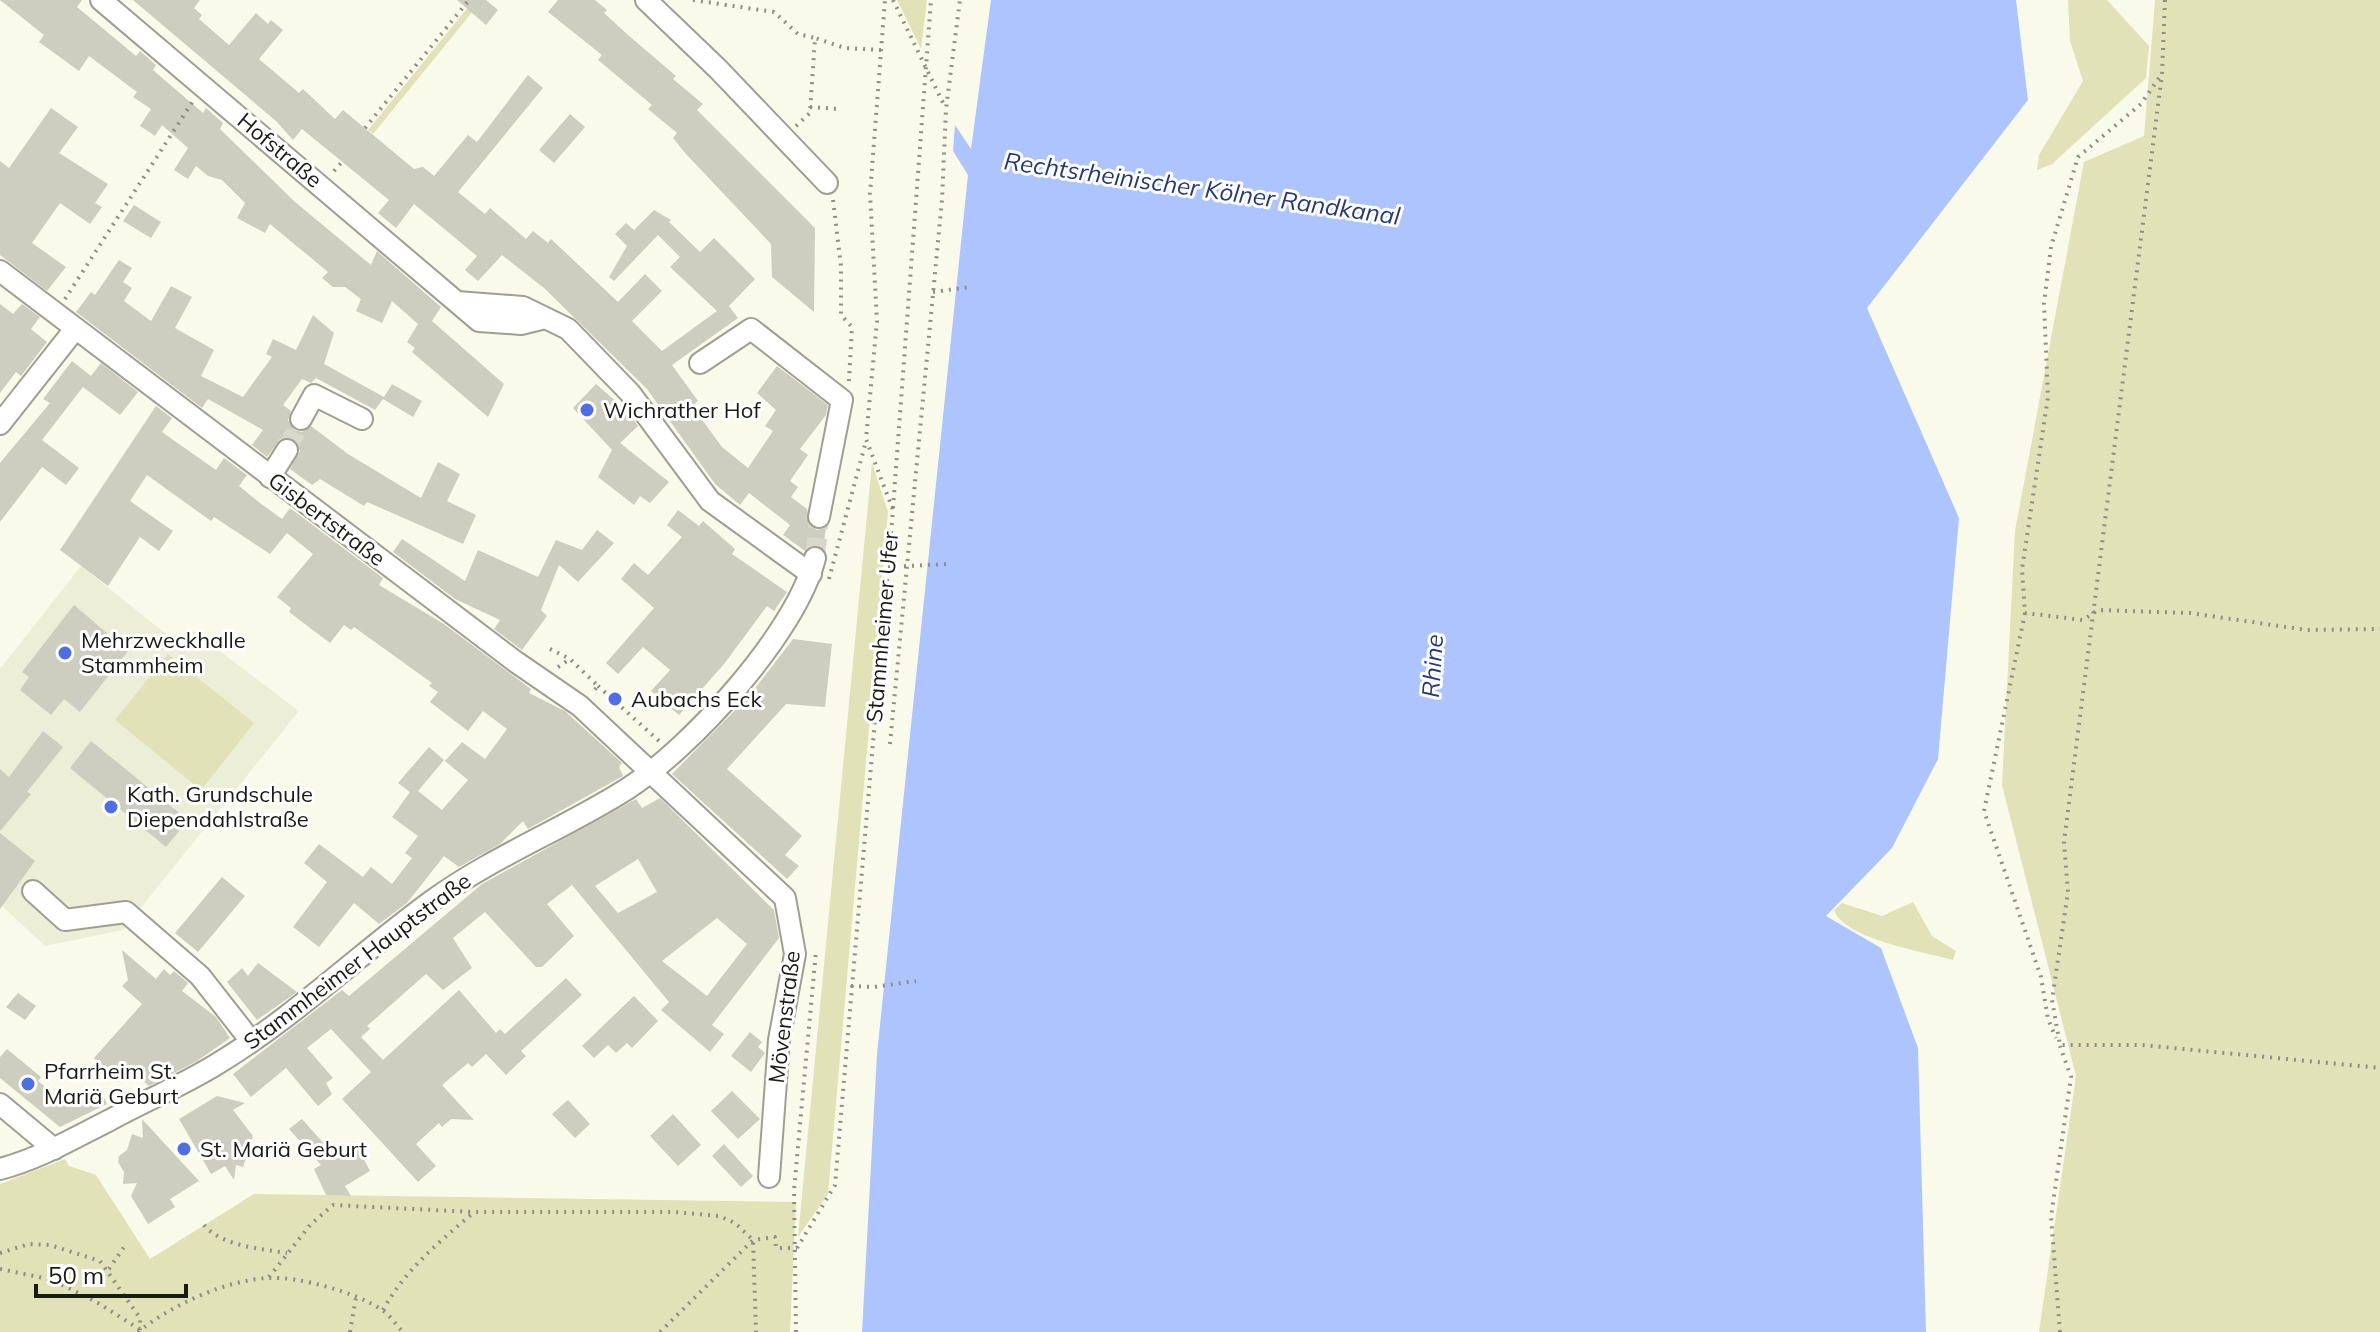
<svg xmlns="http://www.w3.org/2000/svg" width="2380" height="1332" viewBox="0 0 2380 1332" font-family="Mulish,sans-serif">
  <rect width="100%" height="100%" fill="#f9faea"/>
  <path fill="#edeed7" d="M81,566l99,79 13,-14 106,80 -176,219 -78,16 -45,-42v-235z"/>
  <g fill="#e1e2b8">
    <path d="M474,0h8l-109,134 -5,-4z"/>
    <path d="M897,0h30l-6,49z"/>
    <path d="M2068,0h39l42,46 -3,32 -94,86 -15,6 2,-15 44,-74 -13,-40z"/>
    <path d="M2155,0h225v1332h-341l37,-256 -74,-291 13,-254 69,-369 60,-26z"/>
    <path d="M872,463l16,49 -60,682 -30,43z"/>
    <path d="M168,654l86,69 -53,67 -86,-70z"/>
    <path d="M1913,902l19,34 24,15 -3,9c-28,-8 -109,-21 -119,-50l8,-7 40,13z"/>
    <path d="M65,1159l4,7 27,9 54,84 104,-65 542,8 -6,130h-790v-148z"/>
  </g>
  <path fill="#aec4ff" d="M991,0h1025l12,100 -161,208 92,210 -21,241 -46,89 -66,68 55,32 37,100 8,284h-1064l15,-278 91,-879 -15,-24 2,-26 16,24z"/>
  <g fill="#cdcebf" fill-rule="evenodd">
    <path d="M0,0h82l-5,7 59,49 4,-5 16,14 -3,5 50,43 3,-5 17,15 -3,6 75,73 76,63 6,-14 9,8 55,48 -9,14 72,63 -16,33 -76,-65 3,-4 -8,-6 11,-18 -26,-23 -10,22 -26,-12 5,-12 -16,-12h-12l-11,-9 6,-6 -58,-48 -5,9 -28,-15 8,-15 -23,-23 -14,-4 -12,-10 -8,13 -14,-9 14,-22 -26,-23 -7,11 -15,-10 11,-17 -18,-12 4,-5 -48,-36 -10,15 -40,-29 5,-7z"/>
    <path d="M133,0h67l-6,8 8,7 -3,4 30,26 27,-32 12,11 3,-4 12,10 -24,29 40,34 4,-4 32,30 8,-9 71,59 9,-2 11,9 34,-41 9,7 51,-67 15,13 -85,104 27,22 5,-6 36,31 7,-8 15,12 3,-4 67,63 27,-28 17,17 -30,30 30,30 55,-40 -47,-44 10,-10 -22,-22 -44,46 -5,-4 18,-31 -12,-12 11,-11 8,7 20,-20 17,10 -2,2 31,30 14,-14 41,41 -26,27 9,12 -66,47 26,36 -6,5 30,41 26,21 25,-37 -8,-5 11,-16 -19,-17 20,-27 51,39 -2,10 -26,34 8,6 -18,26 8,6 -7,10 16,12 3,17 7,4 9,-2 -3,20 -9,-3 -9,6 -22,-16 7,-10 -41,-32 -9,12 -25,-21 -68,-95 -103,-101 -42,-33 -24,26 -13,-11 12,-14 -63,-52 -18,24 -18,-15 11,-13 -87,-71 -9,11 -17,-19z"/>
    <path d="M457,0h29l12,10 -12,15z"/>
    <path d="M558,0h37l12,10 -3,3 24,22 48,41 -3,3 30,25 -6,6 118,118 -1,84 -42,-35 -1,-33 -85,-90 -13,-16 4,-5 -29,-24 4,-4 -54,-45 4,-5 -54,-43z"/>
    <path d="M51,108l27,19 -19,26 49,31 -13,19 7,4 -12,17 -30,-21 -28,40 34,24 -19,24 -47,-36v-94l9,7z"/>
    <path d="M570,114l15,13 -31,36 -15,-13z"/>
    <path d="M134,205l27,17 -10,16 -28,-17z"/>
    <path d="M119,260l13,8 -9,14 9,6 -8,13 27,20 20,-35 21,11 -17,31 39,22 -13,26 42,21 29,-40 -6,-3 7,-15 23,11 17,-35 21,18 -10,31 60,33 8,-13 30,17 -9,16 -30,-18 -8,11 -59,-32 -5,5 -9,-4 -19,26 8,6 -3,9 6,10 8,2 9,-6 37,28 73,44 17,-36 22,12 -13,27 29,14 -13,29 -96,-42 -3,4 -44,-27 -8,6 -22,-16 10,-18 -5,-11 -15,-1 -13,18 -15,-12 11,-15 -55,-31 -6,9 -126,-96 15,-20 4,3z"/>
    <path d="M0,304l13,10 9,-10 18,13 -9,12 16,13 -26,34 -5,-4 -16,21z"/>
    <path d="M72,361l19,15 10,-13 37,29 -18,23 -37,-28 -41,53 37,28 -13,17 -24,-18 -42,55v-59l50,-60 -7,-4z"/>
    <path d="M596,384l31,27 11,15 -18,17 49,39 -19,21 -10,-7 -6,9 -36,-28 14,-27 -39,-42z"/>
    <path d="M156,406l16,12 -10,14 54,38 8,-12 23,17 -8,11 21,17 22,16 8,-11 93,70 -4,7 65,39 87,65 -2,4 36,18 57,52 -3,4 4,9 -95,53 -5,-8 -23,23 -41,23 -15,-11 -37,47 -28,21 -25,-21 -35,44 -26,-20 34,-45 -23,-19 15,-19 44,33 8,-10 21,17 20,-26 -7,-5 13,-17 -26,-19 18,-25 -12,-9 31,-36 15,13 -26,31 24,19 26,-30 -23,-19 17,-19 23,17 22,-30 -24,-18 -15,20 -38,-29 8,-10 -9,-6 3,-3 -78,-56 -3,3 -7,-5 -14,18 -41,-31 2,-4 -14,-11 36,-43 -26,-21 -17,21 -56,-37 -3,4 -64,-46 -17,26 43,30 -14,20 -19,-14 -32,49 -48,-36z"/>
    <path d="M678,510l21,16 4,-5 32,28 -3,5 55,38 -13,19 -7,-5 -43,58 -45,51 -28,-24 19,-21 -27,-23 -25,27 -12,-11 48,-55 -33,-29 13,-16 14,12 34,-38 -15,-12z"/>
    <path d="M597,530l17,13 -36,39 -19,-17 -18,45 6,6 -25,34 -28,-21 6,-9 -45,-21 -62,-47 9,-13 63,42 13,-31 60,27 18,-37 26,10z"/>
    <path d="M74,605l54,46 -48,61 -16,-13 -13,16 -31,-25 9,-13 -7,-5z"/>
    <path d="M793,639l39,5 -7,63 -39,-3 -59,65 75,67 -17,19 14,11 -12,13 -115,-105 78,-79z"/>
    <path d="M43,731l20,16 -36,45 4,2 -31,37v-62l9,8z"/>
    <path d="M91,741l97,79 -22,27 -96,-79z"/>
    <path d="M660,798l114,112 5,28 -67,87 12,9 -14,18 -49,-42 8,-8 -97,-117 -25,19 27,32 -32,31h-6l-51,-55 -32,26 19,30 -29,22 -17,-16 -59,52 3,3 -9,8 22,23 76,-70 37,43 4,-4 5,5 61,-56 16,17 -61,56 5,5 -20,19 -20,-21 -14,13 -4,-4 -26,22 32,35 -23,-1 -9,8 -3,-4 -23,21 20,22 -18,16 -76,-83 29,-27 -40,-43 -24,19 26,30 -7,5 6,11 -14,12 -32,-38 -35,29 -18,-23 109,-84 7,6 133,-112 154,-85 6,9zM638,859l19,33 -39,21 -23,-27zM717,918l30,26 -40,52 -45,-35z"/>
    <path d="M0,833l35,28 -35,48z"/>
    <path d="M222,877l23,19 -47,56 -23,-19z"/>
    <path d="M122,950l34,29 8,-10 6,6 4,-4 14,12 -6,8 34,26 14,21 -33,23 -48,25 -20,-17 -10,13 -19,-16 -6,-8 48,-54 -20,-18 6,-6z"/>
    <path d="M258,963l39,29 -40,28 -30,-38 15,-14 6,8z"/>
    <path d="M18,993l18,13 -11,14 -19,-13z"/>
    <path d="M634,996l24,25 -26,27 -5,-5 -11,10 -8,-8 -14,13 -12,-12z"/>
    <path d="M750,1032l12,10 -4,5 7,6 -14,19 -20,-16z"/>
    <path d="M7,1049l34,28 -3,4 21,17 3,-4 11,9 27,-14 7,15 -47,23 -60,-49v-21z"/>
    <path d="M732,1091l28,28 -22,20 -27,-28z"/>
    <path d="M217,1096l28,7 -12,7 20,26 -10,31 -7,-2 -2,15 -9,-14 -14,8 -32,-55z"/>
    <path d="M568,1100l22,24 -15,14 -23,-24z"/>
    <path d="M673,1114l28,31 -23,21 -28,-30z"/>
    <path d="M142,1119l57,62 -29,18 5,8 -27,17 -17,-28 6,-13 -14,1 1,-12 -6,-10 1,-6 8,-6 5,-16 11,4z"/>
    <path d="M302,1119l32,36 22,-11 14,27 -25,15 6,10 -25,-1 -12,-26 7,-4 -32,-36z"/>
    <path d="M724,1144l29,32 -12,11 -29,-31z"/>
  </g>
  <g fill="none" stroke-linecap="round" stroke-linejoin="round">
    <g stroke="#d8d9ca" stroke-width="20" stroke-dasharray="20 10" stroke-linecap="butt">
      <path d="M287,450l14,-31"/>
      <path d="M815,558l4,-41"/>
    </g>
    <g stroke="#9f9f91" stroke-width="24">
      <g id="minor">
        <path d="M101,0l378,321 42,3 24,-6"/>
        <path d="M646,0l72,69 109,114"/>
        <path d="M0,271l516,391 64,44 205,192 10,56 -16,86 -10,137"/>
        <path d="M457,302l66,5 45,22 62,64 80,108 101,73"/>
        <path d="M700,363l51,-34 91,71 -23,117"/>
        <path d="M301,419l13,-24 48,24"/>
        <path d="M0,424l75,-95"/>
        <path d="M270,477l17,-27"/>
        <path d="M33,891l32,29 61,-8 74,64 51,65"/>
        <path d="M0,1104l54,45"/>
        <path d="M0,1169c39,-10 74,-31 110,-49 35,-19 73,-35 107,-56 78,-47 143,-111 216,-164 61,-44 131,-71 194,-111 65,-42 169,-156 188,-231"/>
      </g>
    </g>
    <g stroke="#8e8f84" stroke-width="4" stroke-dasharray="2 6" stroke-linecap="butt">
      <path d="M693,0l81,12 24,22 17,4"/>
      <path d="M893,0l52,107"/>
      <path d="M2165,0l-3,74 -98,768 4,50 -16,108 8,45h82l238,23"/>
      <path d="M2159,78l-18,26 -63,53 -27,90 -7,56 4,94 -26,172 3,44 58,7 15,-10 92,3 117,17 73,-1"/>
      <path d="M810,107l29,2"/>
      <path d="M796,126l14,-13 5,-75 30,10 36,2"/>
      <path d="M365,128l104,-128"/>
      <path d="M334,171l8,-9"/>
      <path d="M833,200l8,66v49l11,12 -3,54"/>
      <path d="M933,292l37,-5"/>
      <path d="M65,299l128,-198"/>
      <path d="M893,508l38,-508"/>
      <path d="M888,567l59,-3"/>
      <path d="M829,579l37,-138"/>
      <path d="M2025,613l-41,198 57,166 7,42 8,19"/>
      <path d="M550,649l20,10"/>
      <path d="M558,667l12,-8 28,27 -7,8"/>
      <path d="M598,686l61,55"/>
      <path d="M890,744l52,-544 4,-91 14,-109"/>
      <path d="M851,986l23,1 42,-6"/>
      <path d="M204,1225c17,21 58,24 83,28"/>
      <path d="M797,1248l38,-63 58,-675 -27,-71 11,-118 -7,-127 15,-194"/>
      <path d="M0,1253l29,-9 21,1 50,16 40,57v12"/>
      <path d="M0,1269l53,11 45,23 46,29"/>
      <path d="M109,1269l15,-22"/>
      <path d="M269,1277l42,-53 22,-19 140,7h201l45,4 16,7 18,17 3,92"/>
      <path d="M383,1310c22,-40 55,-67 90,-97"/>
      <path d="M138,1332c34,-27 87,-52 131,-54 29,-2 89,15 113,32 8,5 14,15 21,22"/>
      <path d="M350,1332l6,-35"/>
      <path d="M660,1332l93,-92 22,-3 1,11h21"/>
      <path d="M796,1332l-2,-142 22,-239"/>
      <path d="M2060,1332l-9,-115 20,-140 -11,-31"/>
    </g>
    <use href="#minor" stroke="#fff" stroke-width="20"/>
  </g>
  <g fill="#506ee3" stroke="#fff" stroke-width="3">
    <circle cx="587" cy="410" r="8"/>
    <circle cx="65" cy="653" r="8"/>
    <circle cx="615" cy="699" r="8"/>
    <circle cx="111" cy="807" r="8"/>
    <circle cx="28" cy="1084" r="8"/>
    <circle cx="184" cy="1149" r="8"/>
  </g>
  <g text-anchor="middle" stroke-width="6" stroke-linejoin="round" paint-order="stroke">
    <g font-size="22" fill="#1b1b16" stroke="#fff">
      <text transform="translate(280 150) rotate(40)" y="8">Hofstraße</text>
      <text transform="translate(327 519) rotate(37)" y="8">Gisbertstraße</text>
      <text transform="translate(882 627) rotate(-85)" y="8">Stammheimer Ufer</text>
      <text transform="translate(357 961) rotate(-37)" y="8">Stammheimer Hauptstraße</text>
      <text transform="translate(784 1017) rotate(-83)" y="8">Mövenstraße</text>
    </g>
    <g font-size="22" fill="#1b1b16" stroke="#fff" text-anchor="start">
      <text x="603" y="418">Wichrather Hof</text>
      <text x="81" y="648">Mehrzweckhalle<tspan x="81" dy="25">Stammheim</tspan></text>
      <text x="631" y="707">Aubachs Eck</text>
      <text x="127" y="802">Kath. Grundschule<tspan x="127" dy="25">Diependahlstraße</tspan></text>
      <text x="44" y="1079">Pfarrheim St.<tspan x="44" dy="25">Mariä Geburt</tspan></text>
      <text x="200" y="1157">St. Mariä Geburt</text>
    </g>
    <g font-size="24" font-style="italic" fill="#26377b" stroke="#fff">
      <text transform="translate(1202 189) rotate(8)" y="8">Rechtsrheinischer Kölner Randkanal</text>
      <text transform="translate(1433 666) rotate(-86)" y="8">Rhine</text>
    </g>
  </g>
  <path d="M36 1284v12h150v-12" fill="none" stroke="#1b1b16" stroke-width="4"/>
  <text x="48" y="1284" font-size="24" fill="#1b1b16" stroke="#ffffff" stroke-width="6" paint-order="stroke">50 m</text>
</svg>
